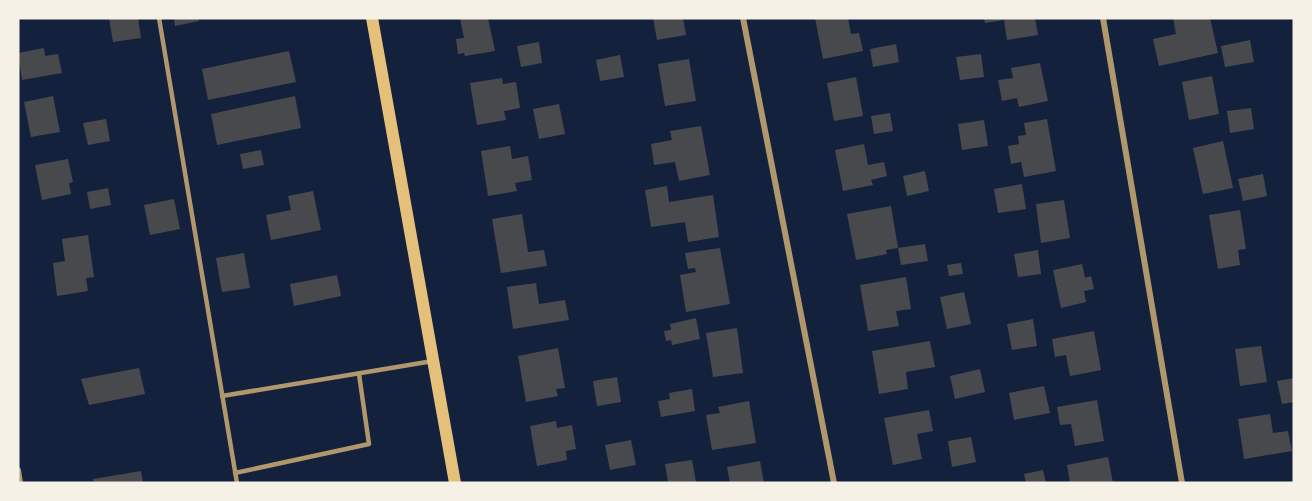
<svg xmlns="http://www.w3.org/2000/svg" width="1312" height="501" viewBox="0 0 1312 501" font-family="Barlow,sans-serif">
  <rect width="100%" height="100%" fill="#14213d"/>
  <g fill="#48494c">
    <path d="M109,18h29l3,20 -28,4z"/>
    <path d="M174,18h24l1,3 -24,5z"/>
    <path d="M460,18h28l7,33 -30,5 -1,-3 -6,1 -2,-15 8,-1z"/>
    <path d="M653,18h30l3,17 -29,5z"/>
    <path d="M815,18h33l3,16 8,-1 4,18 -40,8z"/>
    <path d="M984,18h51l3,17 -31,5 -3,-20 -19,3z"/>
    <path d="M1173,18h37l8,35 -59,13 -6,-27 23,-5z"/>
    <path d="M1250,40l4,22 -29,5 -4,-21z"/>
    <path d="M539,42l3,21 -21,4 -4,-21z"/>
    <path d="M896,44l3,18 -26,5 -3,-18z"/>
    <path d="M44,48l1,8 13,-2 4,19 -40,7 -4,-27z"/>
    <path d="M289,51l7,31 -88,18 -6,-31z"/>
    <path d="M981,54l3,23 -24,3 -4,-23z"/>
    <path d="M620,55l4,22 -24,4 -4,-21z"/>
    <path d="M689,59l7,42 -31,5 -7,-42z"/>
    <path d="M1040,63l8,38 -29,6 -2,-9 -15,3 -4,-21 15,-2 -2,-10z"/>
    <path d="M1212,76l7,38 -30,6 -7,-38z"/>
    <path d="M856,77l7,39 -29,5 -7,-38z"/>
    <path d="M502,78l1,6 13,-2 4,26 -16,3 2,9 -29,5 -7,-42z"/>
    <path d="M53,96l7,36 -29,5 -7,-35z"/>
    <path d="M295,96l6,32 -84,17 -6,-31z"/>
    <path d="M559,104l6,30 -26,5 -6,-30z"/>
    <path d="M1251,108l3,21 -24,4 -3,-22z"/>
    <path d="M890,113l3,18 -19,3 -3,-18z"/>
    <path d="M106,119l4,22 -22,4 -5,-22z"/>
    <path d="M1047,119l9,52 -32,6 -3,-15 -10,2 -3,-18 11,-2 -1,-8 8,-1 -2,-12z"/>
    <path d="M984,120l4,26 -26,4 -4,-26z"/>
    <path d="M701,126l9,49 -31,6 -4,-19 -21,3 -3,-21 21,-4 -2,-9z"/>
    <path d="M1223,141l10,47 -30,6 -10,-46z"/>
    <path d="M864,144l4,21 16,-3 3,14 -16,4 2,5 -30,6 -8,-41z"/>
    <path d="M510,146l2,13 16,-3 4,24 -17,3 2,8 -29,5 -7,-45z"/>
    <path d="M261,150l3,15 -21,4 -3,-15z"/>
    <path d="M68,159l5,23 -4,1 2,11 -29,6 -7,-35z"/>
    <path d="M925,171l4,20 -22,5 -4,-20z"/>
    <path d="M1263,174l4,22 -24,5 -5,-22z"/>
    <path d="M1022,184l4,25 -28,4 -4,-24z"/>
    <path d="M667,186l2,16 44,-7 6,42 -31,5 -3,-20 -34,5 -6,-37z"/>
    <path d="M108,188l3,17 -21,4 -3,-17z"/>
    <path d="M313,191l8,39 -50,10 -5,-25 25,-5 -3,-14z"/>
    <path d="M174,199l6,30 -30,6 -6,-30z"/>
    <path d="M1064,200l6,38 -29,5 -5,-39z"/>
    <path d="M891,206l7,42 27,-4 3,17 -27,4 -3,-17 -12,2 1,4 -31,6 -9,-46z"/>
    <path d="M1240,210l6,39 -8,1 2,15 -22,4 -9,-54z"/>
    <path d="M522,214l6,38 16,-2 3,16 -46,7 -9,-54z"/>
    <path d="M88,235l6,42 -8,1 2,13 -31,5 -4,-33 12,-2 -3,-22z"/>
    <path d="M720,248l10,56 -44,8 -6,-37 16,-3 -1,-4 -7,1 -3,-16z"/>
    <path d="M1038,250l3,24 -23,3 -4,-23z"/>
    <path d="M244,253l6,35 -28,4 -6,-34z"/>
    <path d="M961,263l2,11 -14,2 -2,-11z"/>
    <path d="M1082,264l3,14 6,-2 3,13 -10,2 2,11 -25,6 -8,-38z"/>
    <path d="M337,275l4,21 -47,10 -4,-22z"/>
    <path d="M906,277l5,32 -15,2 3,15 -31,5 -8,-46z"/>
    <path d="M536,283l3,21 26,-4 4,20 -56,9 -6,-42z"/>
    <path d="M964,292l7,32 -24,5 -7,-32z"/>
    <path d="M696,318l4,21 -28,6 -1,-5 -5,1 -2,-10 7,-1 -1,-6z"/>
    <path d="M1033,319l4,27 -25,4 -5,-26z"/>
    <path d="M737,328l6,45 -30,4 -7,-44z"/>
    <path d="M1094,331l7,39 -31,6 -4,-21 -11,2 -3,-18z"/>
    <path d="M930,341l5,26 -29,5 2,17 -29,5 -7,-43z"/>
    <path d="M1261,346l6,36 -27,4 -5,-37z"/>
    <path d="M558,348l7,40 -9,1 2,7 -32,6 -8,-46z"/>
    <path d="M139,368l6,26 -56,11 -8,-26z"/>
    <path d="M980,369l5,23 -30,7 -5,-23z"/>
    <path d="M617,377l4,25 -24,4 -4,-25z"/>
    <path d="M1294,378v24l-12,2 -5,-23z"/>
    <path d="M1044,386l6,27 -36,7 -5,-27z"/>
    <path d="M692,389l3,22 -34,6 -3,-16 12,-2 -1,-6z"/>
    <path d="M1097,400l7,41 -29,5 -4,-22 -11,1 -3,-18z"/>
    <path d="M749,401l7,42 -44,7 -6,-35 14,-2 -2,-6z"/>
    <path d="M929,410l4,21 -16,3 5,25 -29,6 -9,-47z"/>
    <path d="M1270,414l3,19 15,-2 4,20 -48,8 -6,-40z"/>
    <path d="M556,421l1,7 15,-3 4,24 -10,2 1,9 -30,6 -7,-40z"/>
    <path d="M971,437l5,25 -24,5 -4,-26z"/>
    <path d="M631,440l5,25 -26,5 -5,-25z"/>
    <path d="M1108,457l5,26h-43l-3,-18z"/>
    <path d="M692,460l4,22 -28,1 -3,-19z"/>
    <path d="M760,461l4,22h-34l-3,-16z"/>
    <path d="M1043,470l3,13h-20l-2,-9z"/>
    <path d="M141,471l2,12h-49l-1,-4z"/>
  </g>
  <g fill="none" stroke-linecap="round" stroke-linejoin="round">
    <g stroke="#b1986c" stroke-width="4.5">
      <path d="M159,18l78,465"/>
      <path d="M222,396l211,-35"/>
      <path d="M235,473l134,-29 -10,-70"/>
    </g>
    <g stroke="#b1986c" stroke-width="6">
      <path d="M743,18l91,465"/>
      <path d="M1103,18l79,465"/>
      <path d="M18,470l2,13"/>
    </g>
    <path stroke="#e5c07b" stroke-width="12" d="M372,18l83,465"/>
  </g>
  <rect width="1312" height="501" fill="none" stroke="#f6f1e7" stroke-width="39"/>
</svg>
